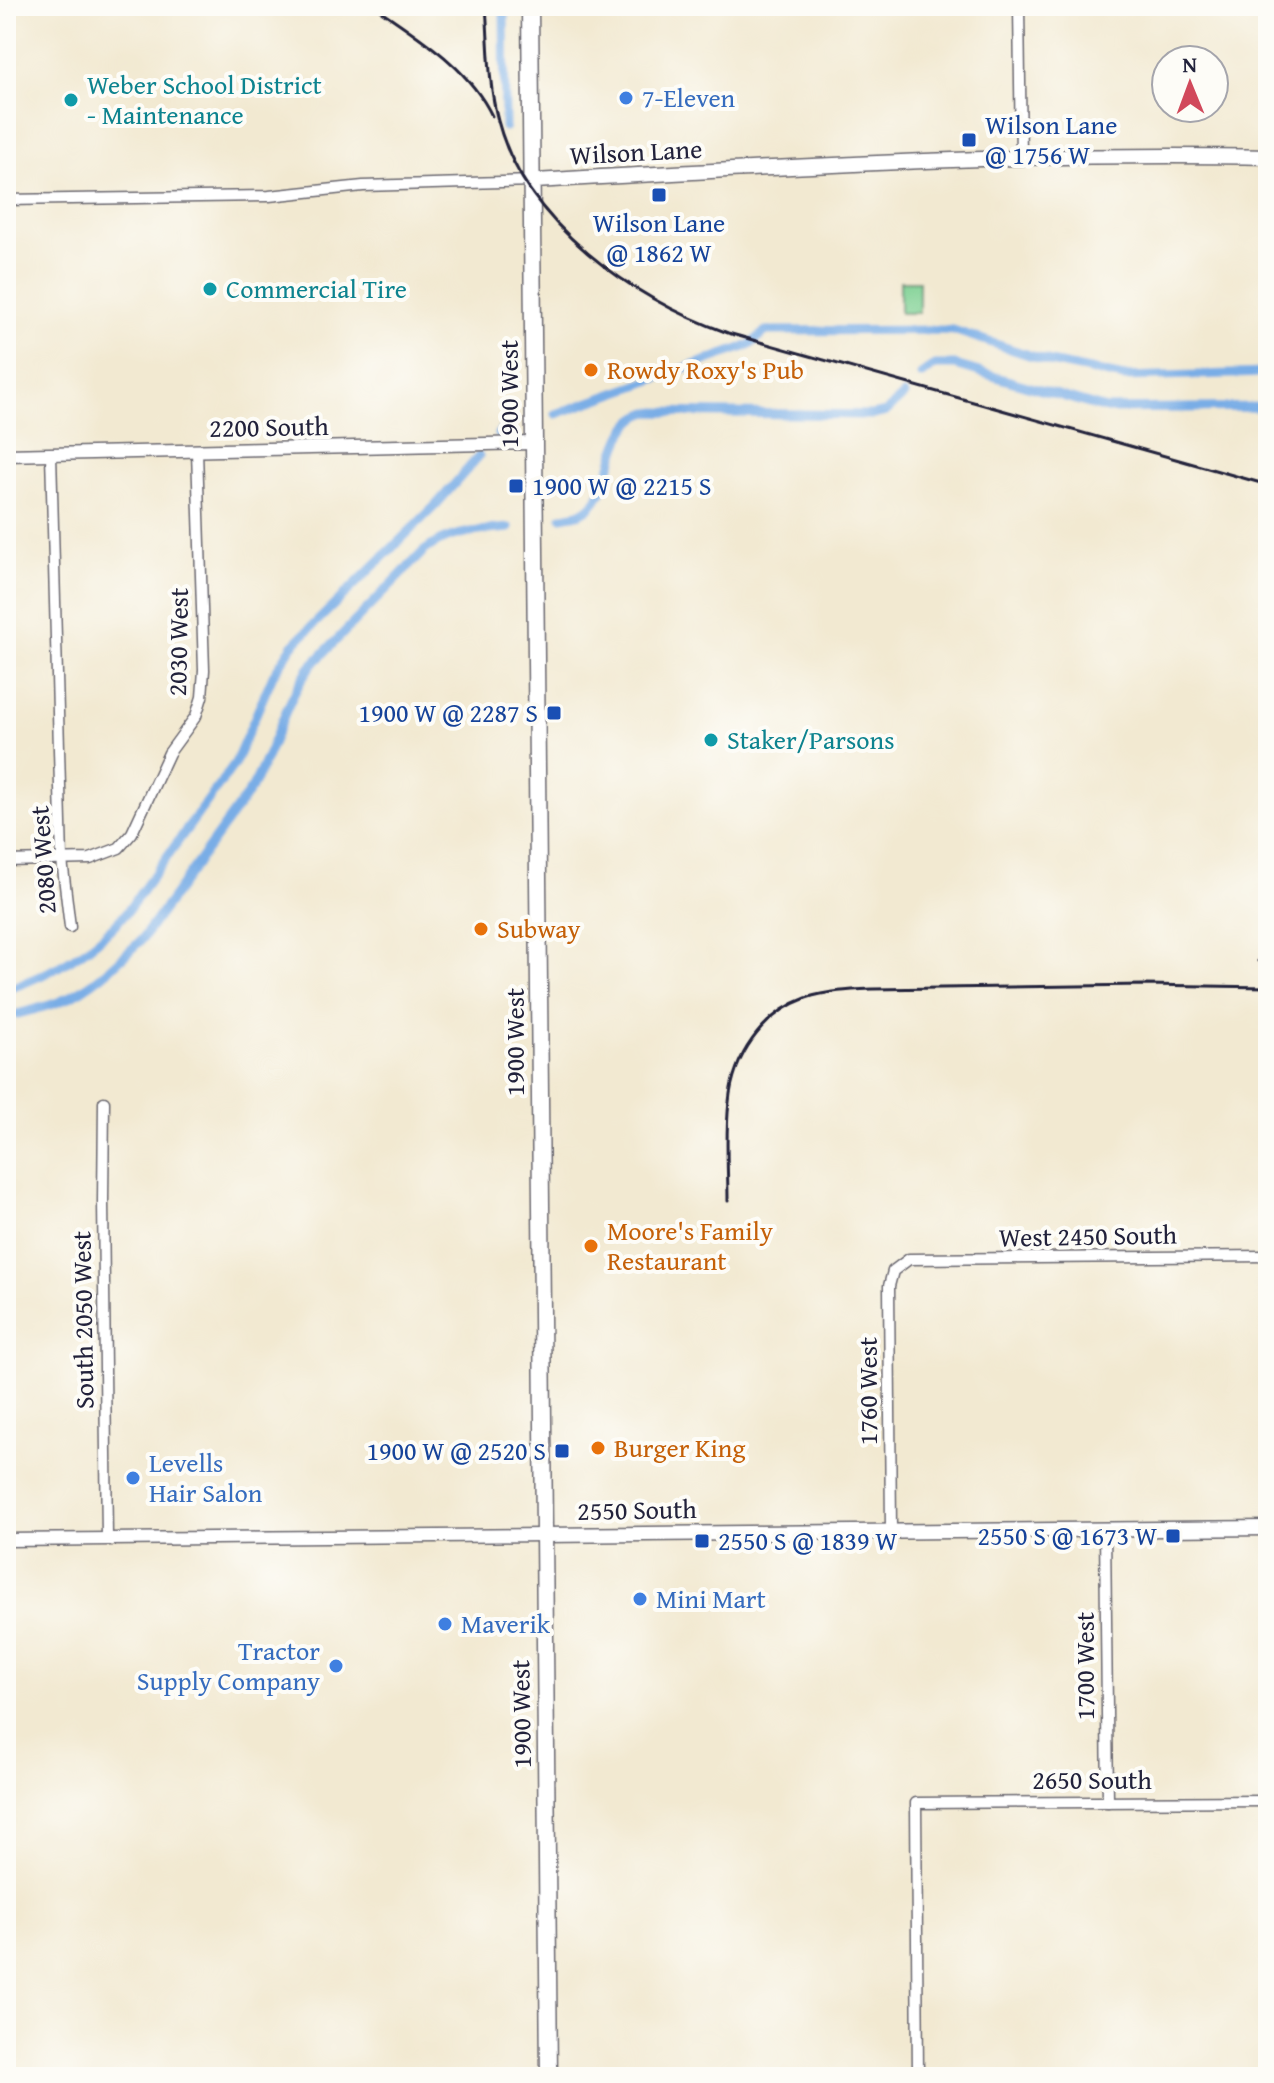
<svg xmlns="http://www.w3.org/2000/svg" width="1274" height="2083" viewBox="0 0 1274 2083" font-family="'Gentium Book Plus',serif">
  <rect width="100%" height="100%" fill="#fdfcf7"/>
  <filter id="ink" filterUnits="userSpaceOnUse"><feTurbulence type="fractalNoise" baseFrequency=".0125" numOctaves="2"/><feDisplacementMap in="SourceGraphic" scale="16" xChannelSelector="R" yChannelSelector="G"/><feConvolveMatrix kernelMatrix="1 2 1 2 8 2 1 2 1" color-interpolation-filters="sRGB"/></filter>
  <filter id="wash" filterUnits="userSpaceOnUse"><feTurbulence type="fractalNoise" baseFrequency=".006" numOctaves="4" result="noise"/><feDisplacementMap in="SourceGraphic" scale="32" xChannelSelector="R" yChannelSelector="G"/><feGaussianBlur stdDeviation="1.8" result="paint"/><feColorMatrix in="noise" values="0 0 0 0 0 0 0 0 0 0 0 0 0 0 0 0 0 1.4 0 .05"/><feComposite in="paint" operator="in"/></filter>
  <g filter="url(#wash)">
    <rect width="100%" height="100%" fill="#f2e9d1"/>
    <rect fill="#7dd092" stroke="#507966" stroke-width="2" x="900" y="281" width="19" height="32"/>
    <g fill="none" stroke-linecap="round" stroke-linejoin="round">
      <g stroke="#79ade6" stroke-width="9">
        <path d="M504,6l1,121"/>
        <path d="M921,375l14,-10h20l151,44 162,-2"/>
        <path d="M556,414l194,-69 16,-14 187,-1 97,32 74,15 144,-4"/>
        <path d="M498,434l13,-13"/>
        <path d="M562,517c6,-1 13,-2 19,-4 37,-16 24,-89 68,-101l224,3 13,-3 18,-17"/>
        <path d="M6,990c49,-18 85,-38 120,-77l109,-150 38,-88 20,-30 143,-140 43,-49"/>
        <path d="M6,1017c18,-5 38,-9 55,-16 31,-13 57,-39 81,-62l109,-150c22,-39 33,-84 58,-121l115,-117c26,-20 54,-20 85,-23"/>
      </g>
    </g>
  </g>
  <g filter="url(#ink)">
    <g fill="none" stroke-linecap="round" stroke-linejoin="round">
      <g stroke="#6b6870" stroke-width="13">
        <g id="minor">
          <path d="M1019,6l2,152"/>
          <path d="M6,200l263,-4 94,-10 170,-5"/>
          <path d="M51,454l11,406 8,67"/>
          <path d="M6,861l84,-2 29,-11 13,-15 37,-80 27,-37 6,-19 2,-27 -7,-219"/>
          <path d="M104,1102l-1,99 4,337"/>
          <path d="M1105,1529l3,273"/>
          <path d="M891,1531l-2,-245 4,-15 16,-12 359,-3"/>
          <path d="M918,2077l-2,-274 352,-2"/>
        </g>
      </g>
      <g stroke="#6b6870" stroke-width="15">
        <g id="tertiary">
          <path d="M6,455l527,-12"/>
          <path d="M6,1540l537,-5"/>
        </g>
      </g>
      <g stroke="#6b6870" stroke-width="17">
        <g id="secondary">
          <path d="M533,181c245,-14 490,-29 735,-24"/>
          <path d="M543,1535l725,-7"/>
        </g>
      </g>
      <g stroke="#6b6870" stroke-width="19">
        <path id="primary" d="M530,6l19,2071"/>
      </g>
      <use href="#minor" stroke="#fff" stroke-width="10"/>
      <use href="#tertiary" stroke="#fff" stroke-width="12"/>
      <use href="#secondary" stroke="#fff" stroke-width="14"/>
      <use href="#primary" stroke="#fff" stroke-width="16"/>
      <g stroke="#22223b" stroke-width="3">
        <path d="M374,6c44,31 94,60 118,110"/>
        <path d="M486,6c3,38 2,78 12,115 27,103 135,178 230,212l540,152"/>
        <path d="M1258,961h10"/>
        <path d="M728,1201c0,-33 -3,-67 1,-99 4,-45 33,-88 77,-104 21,-7 45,-8 67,-9l271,-4 124,2"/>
      </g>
    </g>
  </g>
  <g fill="#3f7fe0" stroke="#fdfcf7" stroke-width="3">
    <circle cx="626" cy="98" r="8"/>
    <circle cx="133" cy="1478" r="8"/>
    <circle cx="640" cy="1599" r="8"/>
    <circle cx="445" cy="1624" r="8"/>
    <circle cx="336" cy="1666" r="8"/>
  </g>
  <g fill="#0f9aa8" stroke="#fdfcf7" stroke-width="3">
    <circle cx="71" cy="100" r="8"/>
    <circle cx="210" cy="289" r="8"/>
    <circle cx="711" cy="740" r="8"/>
  </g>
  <g fill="#1a4fb4" stroke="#fdfcf7" stroke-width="3">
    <rect x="961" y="132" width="16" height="16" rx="4"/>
    <rect x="651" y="187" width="16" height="16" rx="4"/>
    <rect x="508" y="478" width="16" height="16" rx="4"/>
    <rect x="546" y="705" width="16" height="16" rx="4"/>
    <rect x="554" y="1443" width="16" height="16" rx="4"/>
    <rect x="1165" y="1528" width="16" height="16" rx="4"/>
    <rect x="694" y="1533" width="16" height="16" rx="4"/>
  </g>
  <g fill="#e8710a" stroke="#fdfcf7" stroke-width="3">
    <circle cx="591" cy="370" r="8"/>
    <circle cx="481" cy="929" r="8"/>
    <circle cx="591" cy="1246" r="8"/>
    <circle cx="598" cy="1448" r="8"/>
  </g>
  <g text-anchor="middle" stroke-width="8" stroke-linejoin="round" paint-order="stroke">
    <g font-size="26" fill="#0d838f" stroke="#fdfcf7" text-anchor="start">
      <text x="87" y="94">Weber School District<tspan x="87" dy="30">- Maintenance</tspan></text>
      <text x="226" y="298">Commercial Tire</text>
      <text x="727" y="749">Staker/Parsons</text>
    </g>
    <g font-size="26" fill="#366cbe" stroke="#fdfcf7" text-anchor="start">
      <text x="642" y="107">7-Eleven</text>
      <text x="149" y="1472">Levells<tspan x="149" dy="30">Hair Salon</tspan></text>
      <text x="656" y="1608">Mini Mart</text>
      <text x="461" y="1633">Maverik</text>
      <text x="320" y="1660" text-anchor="end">Tractor<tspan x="320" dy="30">Supply Company</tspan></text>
    </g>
    <g font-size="26" fill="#164399" stroke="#fdfcf7" text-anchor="start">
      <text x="985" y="134">Wilson Lane<tspan x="985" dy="30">@ 1756 W</tspan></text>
      <text x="659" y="232" text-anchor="middle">Wilson Lane<tspan x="659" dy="30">@ 1862 W</tspan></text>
      <text x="532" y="495">1900 W @ 2215 S</text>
      <text x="538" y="722" text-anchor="end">1900 W @ 2287 S</text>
      <text x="546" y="1460" text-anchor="end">1900 W @ 2520 S</text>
      <text x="1157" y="1545" text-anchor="end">2550 S @ 1673 W</text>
      <text x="718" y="1550">2550 S @ 1839 W</text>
    </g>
    <g font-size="26" fill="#22223b" stroke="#fdfcf7">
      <text transform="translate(636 152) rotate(-3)" y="9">Wilson Lane</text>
      <text transform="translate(509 394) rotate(-90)" y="9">1900 West</text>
      <text transform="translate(269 427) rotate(-1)" y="9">2200 South</text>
      <text transform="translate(178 642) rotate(-89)" y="9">2030 West</text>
      <text transform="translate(43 860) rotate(-94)" y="9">2080 West</text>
      <text transform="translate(515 1042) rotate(-90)" y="9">1900 West</text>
      <text transform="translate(1088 1236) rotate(-1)" y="9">West 2450 South</text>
      <text transform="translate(83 1320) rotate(-91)" y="9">South 2050 West</text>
      <text transform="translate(868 1391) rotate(-90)" y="9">1760 West</text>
      <text transform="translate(637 1510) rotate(-1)" y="9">2550 South</text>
      <text transform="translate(1085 1666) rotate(-90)" y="9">1700 West</text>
      <text transform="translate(521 1714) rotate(-91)" y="9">1900 West</text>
      <text x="1092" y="1789">2650 South</text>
    </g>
    <g font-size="26" fill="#c56008" stroke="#fdfcf7" text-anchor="start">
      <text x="607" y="379">Rowdy Roxy's Pub</text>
      <text x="497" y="938">Subway</text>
      <text x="607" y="1240">Moore's Family<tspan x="607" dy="30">Restaurant</tspan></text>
      <text x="614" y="1457">Burger King</text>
    </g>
  </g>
  <rect width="1274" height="2083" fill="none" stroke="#fdfcf7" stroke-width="32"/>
  <g transform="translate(1190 84) rotate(359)"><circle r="38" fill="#fdfcf7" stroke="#a5a5ac" stroke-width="2"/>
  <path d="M0-6L14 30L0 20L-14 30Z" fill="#d1495b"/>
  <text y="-12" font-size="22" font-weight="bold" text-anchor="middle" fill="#22223b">N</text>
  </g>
</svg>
